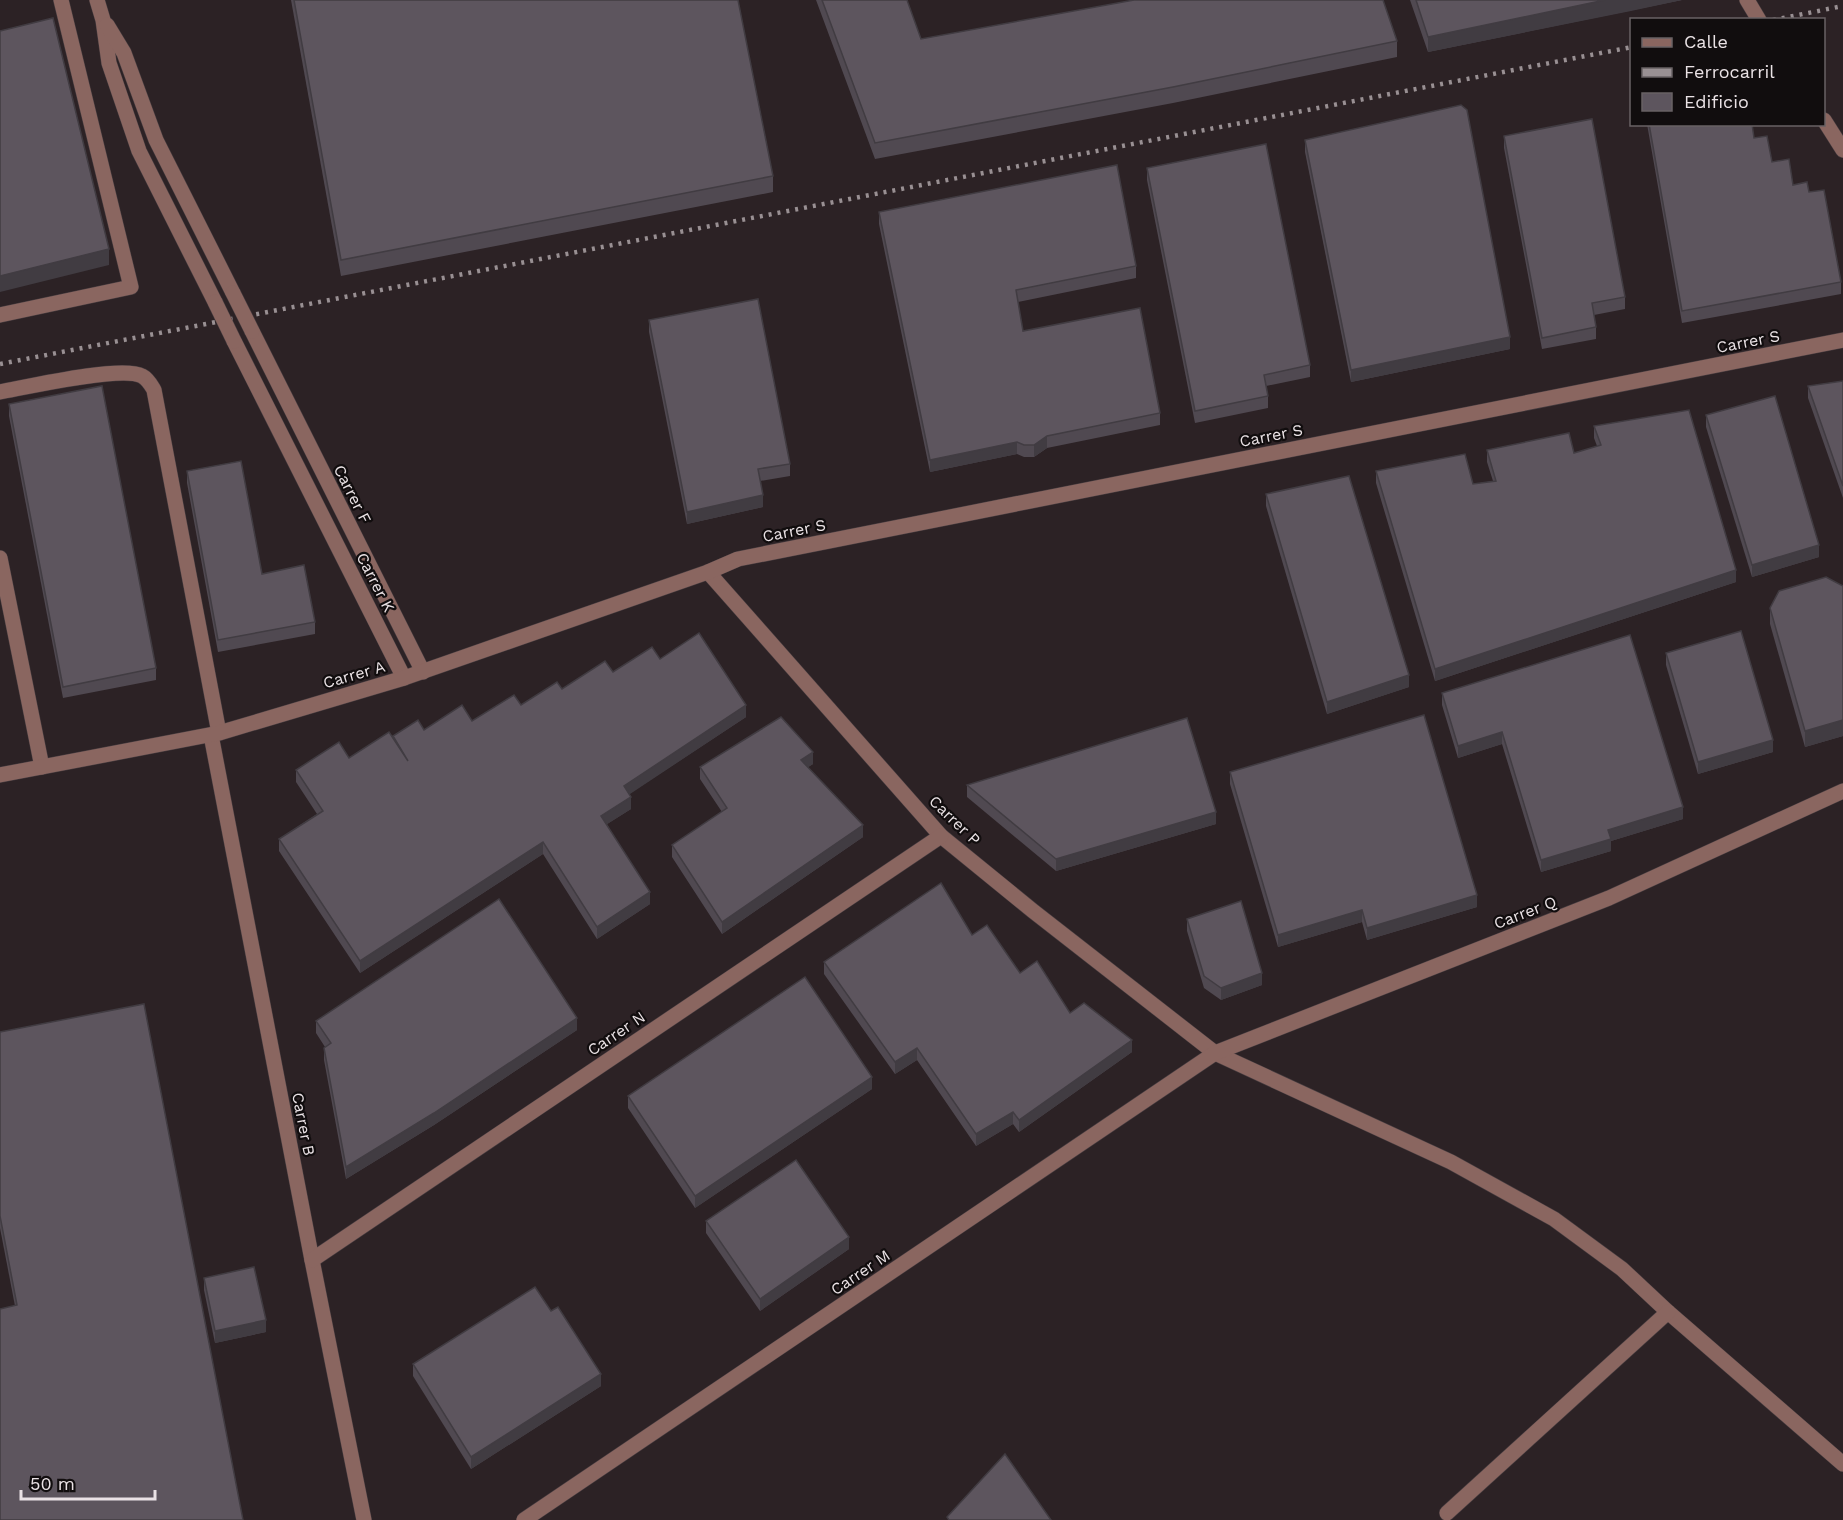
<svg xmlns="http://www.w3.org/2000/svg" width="1843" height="1520" viewBox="0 0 1843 1520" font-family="'Work Sans',sans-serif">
  <rect width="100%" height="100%" fill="#2c2225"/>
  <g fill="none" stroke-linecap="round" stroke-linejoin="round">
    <g stroke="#473d40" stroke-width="16">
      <g id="minor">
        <path d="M97,0l6,20 6,43 30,88 76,151"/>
        <path d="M1747,0l12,20"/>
        <path d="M107,25l17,28 32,87 77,153"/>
        <path d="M1824,120l19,30"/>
        <path d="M0,315l131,-28 -70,-287"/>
        <path d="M252,331l171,341"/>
        <path d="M234,341l170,337"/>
        <path d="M0,392c27,-5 122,-27 142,-16 6,3 9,9 12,14l65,343"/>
        <path d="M0,558l42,209"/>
        <path d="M708,572l233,264 92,75 182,142 236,109 103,57 68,50 46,43 175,152"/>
        <path d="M211,735l101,525 52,260"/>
        <path d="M0,775l219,-42 185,-55 304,-106 30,-13 1105,-219"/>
        <path d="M312,1260l629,-424"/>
        <path d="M1447,1513l221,-201"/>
        <path d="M524,1520l691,-467 394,-155 234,-107"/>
      </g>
    </g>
    <use href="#minor" stroke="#8a6660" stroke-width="15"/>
    <g stroke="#999093" stroke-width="4.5" stroke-dasharray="3 6" stroke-linecap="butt">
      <path d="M1773,20l70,-14"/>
      <path d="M0,364l1632,-317"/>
    </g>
    <g stroke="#473d40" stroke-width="16" stroke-linecap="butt">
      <g id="minor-bridge">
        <path d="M233,293l19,38"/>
        <path d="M215,302l19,39"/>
      </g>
    </g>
    <use href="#minor-bridge" stroke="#8a6660" stroke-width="15"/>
  </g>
  <g fill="#504951">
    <path d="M291,0h447l35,176v16l-432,84z"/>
    <path d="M816,0h91l14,39 476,2v16l-224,46 -298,56z"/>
    <path d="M1410,0h272l-254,52z"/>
    <path d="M1647,124h105l2,14 18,24 21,23 16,7 32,90v12l-159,29z"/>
    <path d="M1504,136l121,161v12l-31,6 2,12v12l-54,10 -38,-201z"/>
    <path d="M1305,140l205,209 -159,33 -46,-230z"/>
    <path d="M1147,168l163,197v12l-44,9 2,10v12l-73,15 -48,-243z"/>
    <path d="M879,212l257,54v12l-118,24 5,29 137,82v12l-113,23 -13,9h-10l-7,-3 -87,18 -51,-248z"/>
    <path d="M649,320l141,144v12l-30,5 3,26 -76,17 -38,-192z"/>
    <path d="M1843,381v117l-35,-100v-12z"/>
    <path d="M9,404l147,264v12l-93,18 -54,-282z"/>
    <path d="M1706,415l113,142 -67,20 -46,-150z"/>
    <path d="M1594,426l142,156 -301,99 -59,-198v-12l97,13 20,-3 -6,-19v-12l87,3 23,-7 -3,-8z"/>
    <path d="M187,471l75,103 53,48v12l-97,18 -31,-169z"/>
    <path d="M1266,494l143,193 -82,27 -61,-208z"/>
    <path d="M1843,586v150l-38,11 -35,-123v-16z"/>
    <path d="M1666,653l107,99 -75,22 -32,-109z"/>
    <path d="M660,659l86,58 -117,77 2,15 -24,15 43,80 -53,35 -54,-85 -183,119 -81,-122v-12l38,-25 -21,-32v-12l53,-12 44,-19v-3l79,-15 49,-16 41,-16z"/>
    <path d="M1442,693l241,126 -72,22v10l-70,21 -39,-128 -44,14 -16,-53z"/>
    <path d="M813,764l-5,3 55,70 -141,97 -50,-77v-12l50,-33 -22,-33v-12z"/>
    <path d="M1230,772l247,135 -110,33 -5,-18 -84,25 -48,-163z"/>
    <path d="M967,785l249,39 -160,47 -89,-74z"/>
    <path d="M1187,919l75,66 -41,15 -17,-12 -17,-57z"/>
    <path d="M972,935l98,78 62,39 -113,80 -6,-8 -37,22 -59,-86 -22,14 -71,-100v-12z"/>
    <path d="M316,1021l261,9 -143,95 -88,54 -22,-119v-12l1,-1 -9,-14z"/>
    <path d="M0,1032l243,488 -228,-214 -15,-78z"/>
    <path d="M872,1089l-177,119 -67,-100v-12z"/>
    <path d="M706,1221l143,28 -89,62 -54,-78z"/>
    <path d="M204,1278l62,54 -51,11 -11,-53z"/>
    <path d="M551,1311l50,75 -130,83 -58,-93v-12z"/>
  </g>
  <g fill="#413c42">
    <path d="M1605,0h26v11l-203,41v-15z"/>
    <path d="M1631,0h51l-51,11z"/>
    <path d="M109,249v16l-109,27v-16z"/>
    <path d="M1510,337v12l-159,33v-12z"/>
    <path d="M1047,436v12l-13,9v-12z"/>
    <path d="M1017,442v12l-87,18v-12z"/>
    <path d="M763,495v12l-76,17v-12z"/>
    <path d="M1819,545v12l-67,20v-12z"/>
    <path d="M1736,570v12l-301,99v-12z"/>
    <path d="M1409,675v12l-82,27v-12z"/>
    <path d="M746,705v12l-122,81v-12z"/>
    <path d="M1843,720v16l-38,11v-16z"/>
    <path d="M1502,732v12l-44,14v-12z"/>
    <path d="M1773,740v12l-75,22v-12z"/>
    <path d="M813,752v12l-12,8v-12z"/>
    <path d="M631,797v12l-30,19v-12z"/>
    <path d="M1683,807v12l-72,22v10l-70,21v-12l67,-30z"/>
    <path d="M1216,812v12l-160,47v-12z"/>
    <path d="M863,825v12l-141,97v-12z"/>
    <path d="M543,842v12l-183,119v-12z"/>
    <path d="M650,892v12l-53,35v-12z"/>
    <path d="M1477,895v12l-110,33v-12z"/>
    <path d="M1362,910v12l-84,25v-12z"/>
    <path d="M1262,973v12l-41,15v-12z"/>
    <path d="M577,1018v12l-143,95 -88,54v-12z"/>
    <path d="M1132,1040v12l-113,80v-12z"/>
    <path d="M917,1048v12l-22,14v-12z"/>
    <path d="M872,1077v12l-177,119v-12z"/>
    <path d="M1013,1112v12l-37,22v-12z"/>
    <path d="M849,1237v12l-89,62v-12z"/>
    <path d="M266,1320v12l-51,11v-12z"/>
    <path d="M601,1374v12l-130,83v-12z"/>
  </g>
  <g fill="#5d555e" stroke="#413c42" stroke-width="1.5">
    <path d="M294,0h444l35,176 -432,84z"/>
    <path d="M822,0h85l14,39 213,-39h249l14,41 -224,46 -298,56z"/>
    <path d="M1416,0h189l-177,37z"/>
    <path d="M53,18l56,231 -109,27v-245z"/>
    <path d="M1461,105l6,5 43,227 -159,33 -46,-230z"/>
    <path d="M1592,119l33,178 -33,6 4,24 -54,11 -38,-202z"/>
    <path d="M1649,124h103l2,14 13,-2 5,26 17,-3 4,26 14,-3 2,10 15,-2 17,92 -159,29z"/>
    <path d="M1266,144l44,221 -46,10 4,21 -73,15 -48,-243z"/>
    <path d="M1117,165l19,101 -120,24 7,41 117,-23 20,105 -113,23 -13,9h-10l-7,-3 -87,18 -51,-248z"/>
    <path d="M758,299l32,165 -32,5 5,26 -76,17 -38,-192z"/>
    <path d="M1843,381v105l-35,-100z"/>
    <path d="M102,386l54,282 -93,19 -54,-283z"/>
    <path d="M1775,396l44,149 -67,20 -46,-150z"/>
    <path d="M1689,410l47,160 -301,99 -59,-198 89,-17 8,30 23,-3 -9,-31 82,-17 5,20 27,-8 -7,-19z"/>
    <path d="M241,461l21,113 42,-9 11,57 -97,18 -31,-169z"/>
    <path d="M1349,476l60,199 -82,27 -61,-208z"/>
    <path d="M1826,577l17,9v134l-38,11 -35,-123 9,-17z"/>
    <path d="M1741,631l32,109 -75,22 -32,-109z"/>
    <path d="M699,633l47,72 -122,81 7,11 -30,19 49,76 -53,35 -54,-85 -183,119 -81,-122 44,-28 -27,-41 43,-28 10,16 40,-26 19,29 -15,-25 25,-16 6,10 38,-25 10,16 42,-26 7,10 36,-23 5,7 43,-28 8,11 39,-25 8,12z"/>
    <path d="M1630,635l53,172 -75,23 3,9 -70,21 -39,-128 -44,14 -16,-53z"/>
    <path d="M1424,715l53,180 -110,33 -5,-18 -84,25 -48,-163z"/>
    <path d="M781,717l32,35 -12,8 62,65 -141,97 -50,-77 55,-37 -27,-41z"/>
    <path d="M1187,718l29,94 -160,47 -89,-74z"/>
    <path d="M941,883l31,52 15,-10 33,48 17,-12 33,52 14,-10 48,37 -113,80 -6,-8 -37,22 -59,-86 -22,14 -71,-100z"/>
    <path d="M499,899l78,119 -143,95 -88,54 -22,-119 7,-5 -15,-22z"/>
    <path d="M1241,901l21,72 -41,15 -17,-12 -17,-57z"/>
    <path d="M805,977l67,100 -177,119 -67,-100z"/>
    <path d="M144,1004l99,516h-243v-211l17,-4 -17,-89v-184z"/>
    <path d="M796,1160l53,77 -89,62 -54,-78z"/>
    <path d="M254,1267l12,53 -51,11 -11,-53z"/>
    <path d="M535,1287l16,24 7,-4 43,67 -130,83 -58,-93z"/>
    <path d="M1005,1454l46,66h-102l-2,-3z"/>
  </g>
  <g text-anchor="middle" stroke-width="4.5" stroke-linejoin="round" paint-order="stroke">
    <g font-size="16" fill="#eae2e5" stroke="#110d0e">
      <text transform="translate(1748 341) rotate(-11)" y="6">Carrer S</text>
      <text transform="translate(1271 435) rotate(-11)" y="6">Carrer S</text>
      <text transform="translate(353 494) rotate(63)" y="6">Carrer F</text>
      <text transform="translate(794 530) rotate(-11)" y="6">Carrer S</text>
      <text transform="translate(376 582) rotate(63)" y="6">Carrer K</text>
      <text transform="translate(354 674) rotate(-16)" y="6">Carrer A</text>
      <text transform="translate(955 820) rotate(44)" y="6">Carrer P</text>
      <text transform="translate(1525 912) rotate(-21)" y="6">Carrer Q</text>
      <text transform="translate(616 1033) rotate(-34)" y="6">Carrer N</text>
      <text transform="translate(304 1124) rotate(79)" y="6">Carrer B</text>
      <text transform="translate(860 1272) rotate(-34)" y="6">Carrer M</text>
    </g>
  </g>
  <rect x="1630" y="18" width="195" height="108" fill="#110d0e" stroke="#686264" stroke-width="1.5"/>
  <rect x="1642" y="38" width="30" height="9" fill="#8a6660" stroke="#686264" stroke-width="1.5"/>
  <text x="1684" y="48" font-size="18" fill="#eae2e5">Calle</text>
  <rect x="1642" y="68" width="30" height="9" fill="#999093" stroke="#686264" stroke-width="1.5"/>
  <text x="1684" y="78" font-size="18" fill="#eae2e5">Ferrocarril</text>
  <rect x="1642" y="93" width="30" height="18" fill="#5d555e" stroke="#686264" stroke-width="1.5"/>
  <text x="1684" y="108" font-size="18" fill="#eae2e5">Edificio</text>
  <path d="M21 1490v9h134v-9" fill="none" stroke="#eae2e5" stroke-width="3"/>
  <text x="30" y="1490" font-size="18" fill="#eae2e5" stroke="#110d0e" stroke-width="4.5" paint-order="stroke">50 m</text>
</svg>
